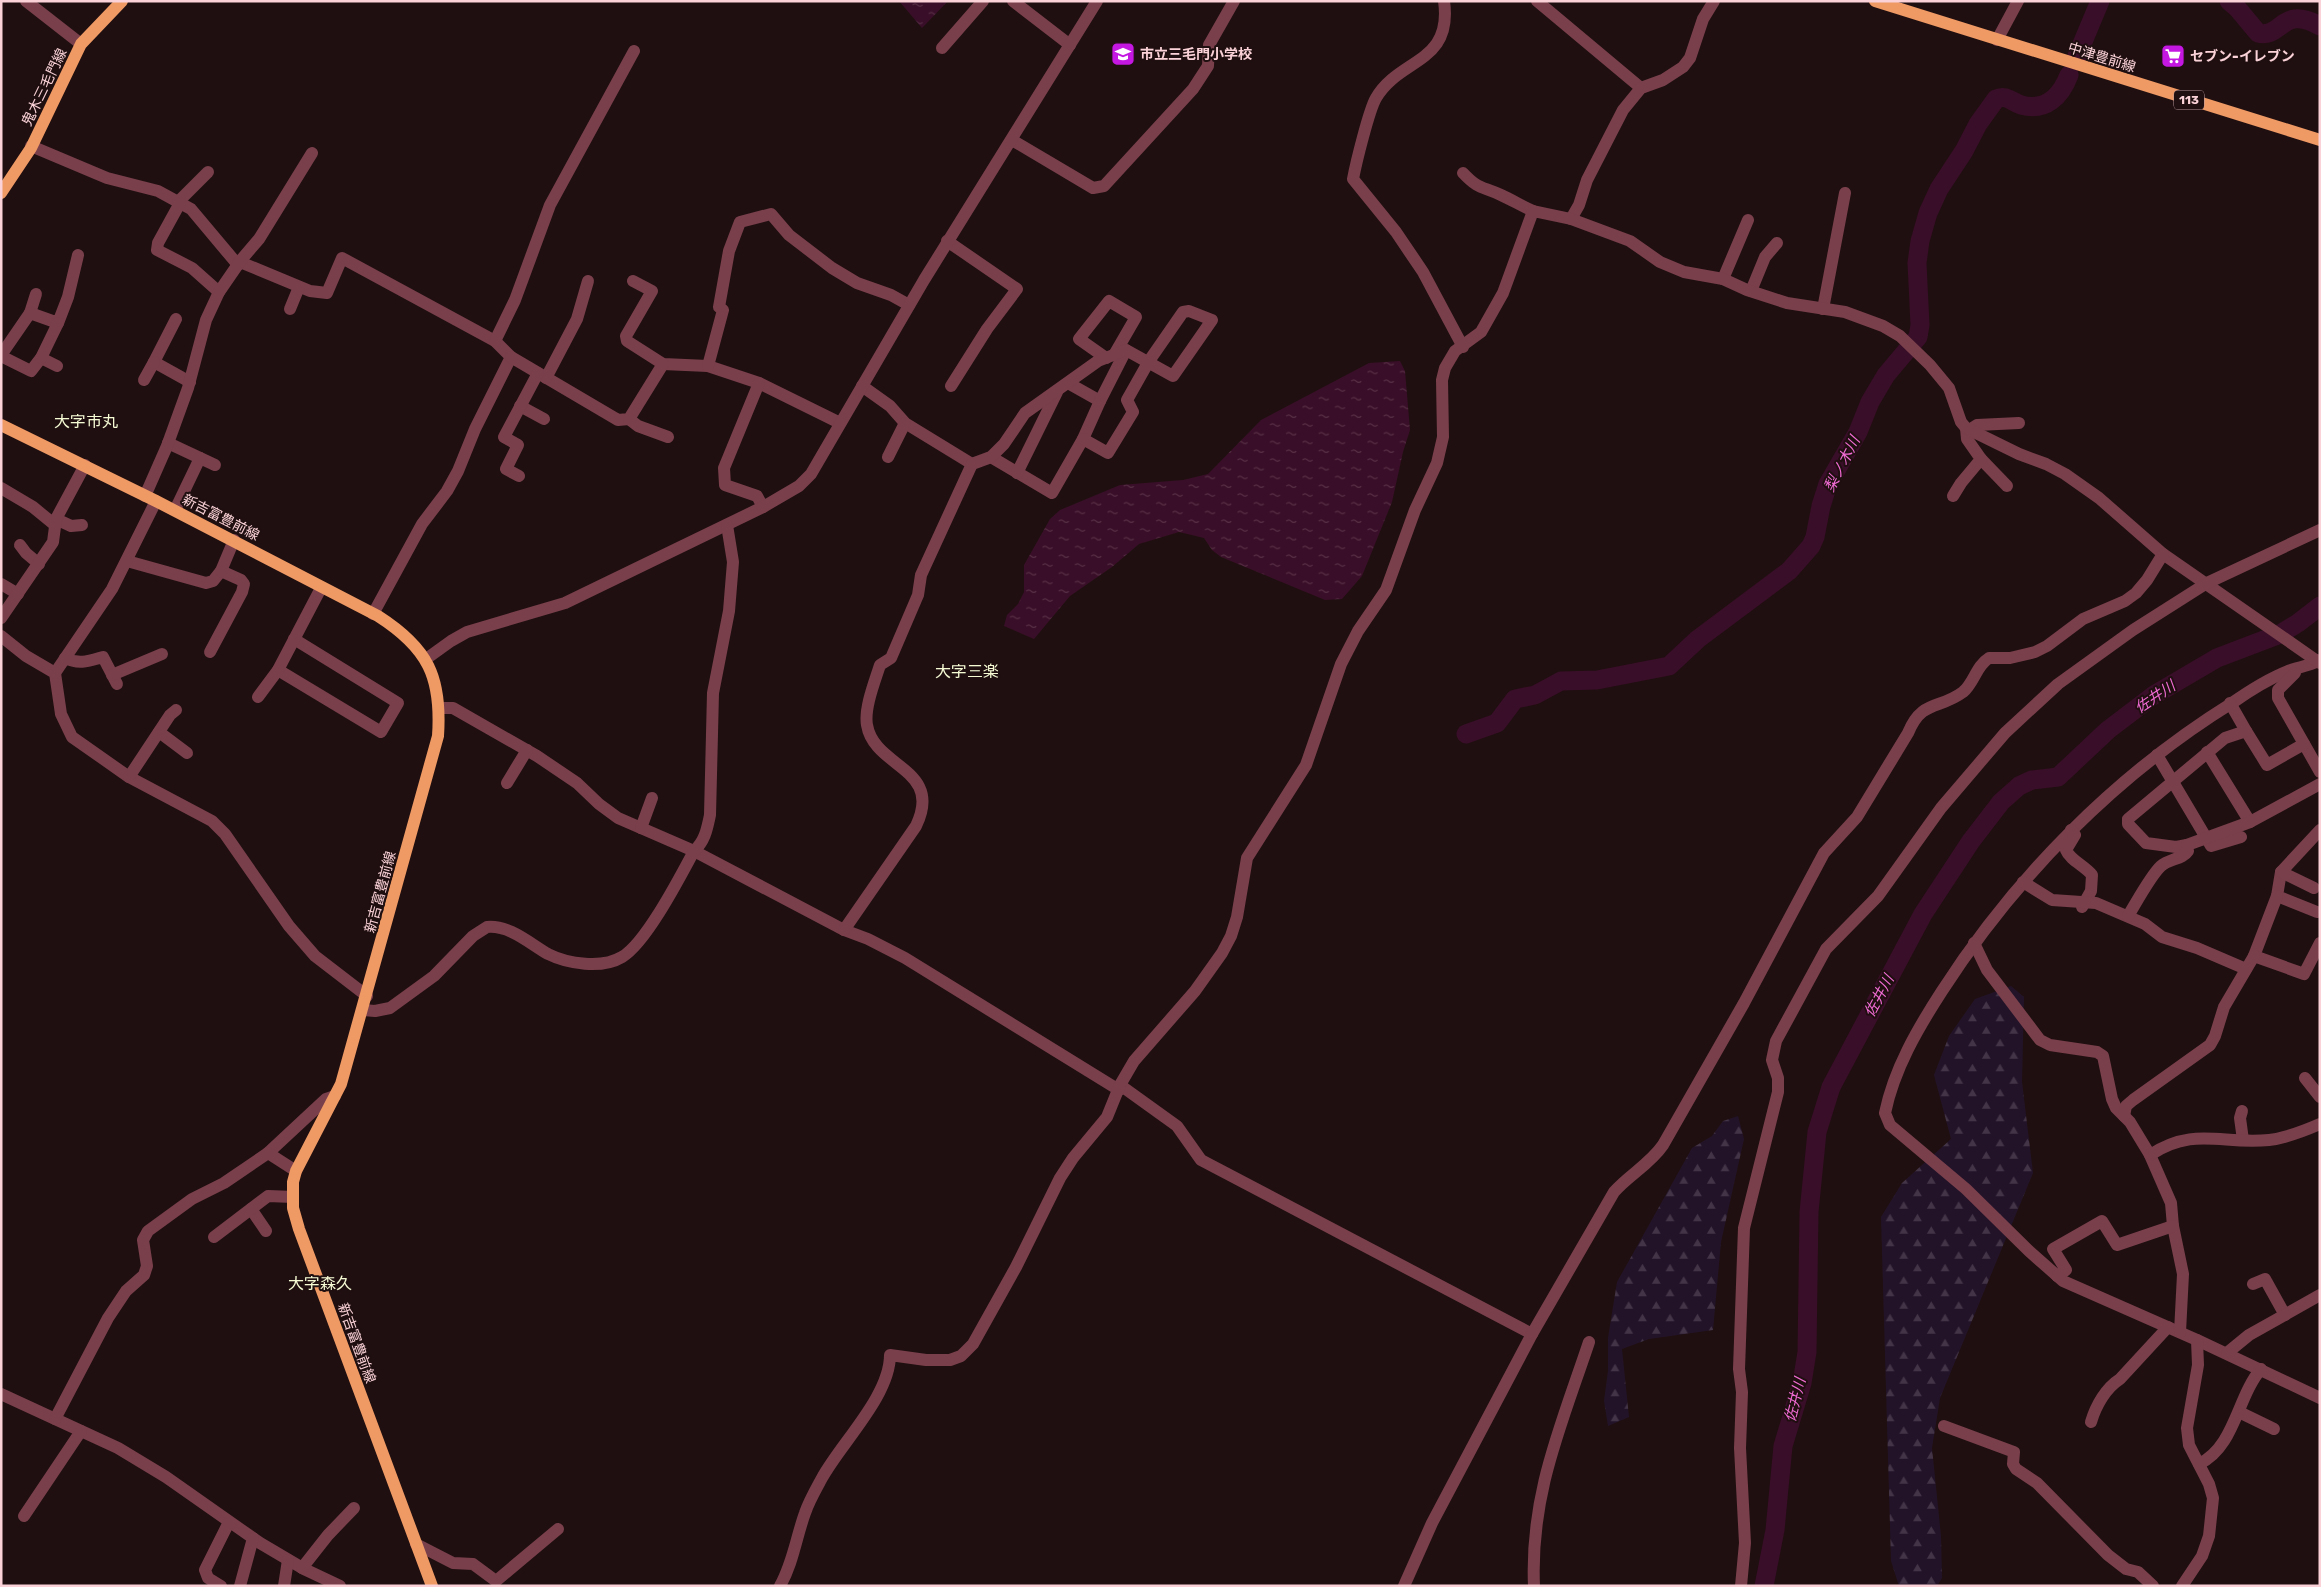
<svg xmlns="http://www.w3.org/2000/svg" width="2321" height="1587" viewBox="0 0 2321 1587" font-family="Rubik,'Noto Sans JP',sans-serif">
  <defs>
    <pattern id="forest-firs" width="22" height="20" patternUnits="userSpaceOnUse" patternTransform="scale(1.25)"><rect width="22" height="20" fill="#221329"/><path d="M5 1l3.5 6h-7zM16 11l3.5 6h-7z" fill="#433447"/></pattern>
    <pattern id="water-ripples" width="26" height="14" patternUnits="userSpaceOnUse" patternTransform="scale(1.25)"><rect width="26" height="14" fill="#390e28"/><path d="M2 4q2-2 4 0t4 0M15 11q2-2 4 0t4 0" fill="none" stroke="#573046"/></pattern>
  </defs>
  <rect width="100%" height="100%" fill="#1f0f10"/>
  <g fill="url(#forest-firs)">
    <path d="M2011,986l13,11 -2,85 11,91 -93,225 -8,50 9,88 1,42 -5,8h-38l-8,-25 -10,-344 21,-34 49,-44 -17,-64 15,-39 26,-37z"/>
    <path d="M1738,1116l6,23 -23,103 -8,88 -64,9 -27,10 7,68 -21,9 -4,-25 4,-30v-33l9,-56 75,-134 20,-12 11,-15z"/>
  </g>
  <g fill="url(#water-ripples)">
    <path d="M899,1h49l-26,27z"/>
    <path d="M1400,361l5,10 5,59 -7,22 -11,50 -30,74 -20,23 -17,1 -104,-43 -9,-7 -8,-12 -25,-6 -40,12 -27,23 -42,29 -36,43 -30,-13 3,-11 11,-11 6,-12v-27l26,-46 10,-9 60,-25 63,-5 25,-6 53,-54 108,-57z"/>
  </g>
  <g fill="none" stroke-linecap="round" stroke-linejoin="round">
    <g stroke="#390e28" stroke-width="19">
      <path d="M2229,1l9,8 20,24c24,6 24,-29 62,-7"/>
      <path d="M2077,56l23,-55"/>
      <path d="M1466,734l31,-11 18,-24 20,-4 26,-14 36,-1 72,-14 29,-27 91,-68 22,-25 4,-9 6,-31 7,-22 30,-52 12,-30 16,-27 32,-38 2,-12 -3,-62 3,-22 8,-28 11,-24 25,-38 14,-27 18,-25c10,-5 16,3 25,6 25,7 40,-9 48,-30"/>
      <path d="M1764,1586l11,-56 8,-84 19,-63 5,-31 2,-140 8,-80 14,-45 92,-173 48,-73 30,-39 18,-16 13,-6 26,-3 50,-47 46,-35 63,-37 63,-24 18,-11 22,-17"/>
    </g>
    <g stroke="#793f4b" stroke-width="12">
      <path d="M26,1l55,43"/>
      <path d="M1013,1l57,44"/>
      <path d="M1444,1c9,63 -45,57 -68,97 -7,12 -20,65 -23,81l43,53 27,40 40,75"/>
      <path d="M1537,1l104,87"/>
      <path d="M1997,40l21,-39"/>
      <path d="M942,48l41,-47"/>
      <path d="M1012,140l81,48 11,-2 89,-97 15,-23 1,-21 25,-44"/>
      <path d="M31,146l76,32 51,13 33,18 47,56"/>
      <path d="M1463,173c16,17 19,13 38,22 11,5 21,11 32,16"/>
      <path d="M178,202l30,-30"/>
      <path d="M180,203l-22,40 -1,7 35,18 27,24"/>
      <path d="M1571,219l8,-14 8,-25 36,-70 18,-22 22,-8 20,-13 7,-9 13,-39 11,-18"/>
      <path d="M947,241l70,48 -30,40 -36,57"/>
      <path d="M240,262l70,29 17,2 15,-35 153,83 16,16 -36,72 -17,42 -11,20 -25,33 -49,90"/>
      <path d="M1723,279l25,-59"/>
      <path d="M633,281l19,10 -26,45 1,5 36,23 45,2 51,17 81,40"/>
      <path d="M1751,291l14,-34 12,-14"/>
      <path d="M290,309l9,-22"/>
      <path d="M1823,309l22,-116"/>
      <path d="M30,313l6,-19"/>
      <path d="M176,319l-22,43 36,20"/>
      <path d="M495,341l20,-41 35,-95 84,-154"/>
      <path d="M1,355l29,-42 28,10 10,-26 10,-42"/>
      <path d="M1,356l30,15 10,-13 16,8"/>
      <path d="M511,357l107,63 11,-1 34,-55"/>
      <path d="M41,358l17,-35"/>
      <path d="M1106,358l-27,-19 30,-38 27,16 -22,38"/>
      <path d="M708,366l15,-56 -4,-3 10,-56 11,-29 31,-8 18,21 43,33 25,15 34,12 18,10"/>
      <path d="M546,378l31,-59 11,-38"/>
      <path d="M144,380l10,-18"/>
      <path d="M759,383l-35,85 1,17 32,11 6,11"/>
      <path d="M1068,383l32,18"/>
      <path d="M862,386l28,20 15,17 67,41"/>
      <path d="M520,406l24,13"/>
      <path d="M629,419l9,7 30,11"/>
      <path d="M1969,430l8,-5 42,-2"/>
      <path d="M168,443l47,22"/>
      <path d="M888,457l17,-34"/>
      <path d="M991,457l61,36 31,-54 17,-38 26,-51"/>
      <path d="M1981,459l26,27"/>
      <path d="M1017,473l40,-81"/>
      <path d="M519,476l-13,-7 12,-24 -14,-8 34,-64"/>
      <path d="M1,488l32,19 22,18"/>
      <path d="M145,496l22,-50 21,-58 18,-68 13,-28 22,-32 18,-21 53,-86"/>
      <path d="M1953,496l8,-13 20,-24 -14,-20 -1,-11"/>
      <path d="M175,510l25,-52"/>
      <path d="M56,519l15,7 11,-1"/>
      <path d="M20,545l6,8 13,11"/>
      <path d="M127,561l79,22 7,-2 8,-10"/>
      <path d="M1,584l17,10"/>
      <path d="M1,618l52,-76 3,-23 29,-54"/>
      <path d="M1,636l25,20 29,17 6,41 11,23 57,40 83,44 13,13 64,92 26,30 52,40"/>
      <path d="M210,652l32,-60 2,-8 -3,-4 -20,-9 13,-31"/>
      <path d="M65,658c14,7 24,3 38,-1l14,27"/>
      <path d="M426,659l25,-18 16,-9 98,-29 198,-96 36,-21 12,-12 113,-194 173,-279"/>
      <path d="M2320,660c-10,6 -22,7 -32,11 -20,8 -39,20 -56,32 -116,72 -216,173 -290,288 -24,37 -48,78 -57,122l5,12 76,64 63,62 34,30 134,59 123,58"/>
      <path d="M278,670l103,62 17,-29 -104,-64"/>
      <path d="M55,673l57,-84 44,-88"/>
      <path d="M2295,673l-17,17v8l42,74"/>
      <path d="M112,675l50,-21"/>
      <path d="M258,697l20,-27 43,-82"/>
      <path d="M440,708h13l84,48 40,27 22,21 19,14 76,33 150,79 24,9 37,19 214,132"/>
      <path d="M2246,731l21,34 37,-21"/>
      <path d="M159,732l28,21"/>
      <path d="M2207,752l43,70"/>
      <path d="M2157,755l54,91 30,-9"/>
      <path d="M129,777l41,-62 6,-5"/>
      <path d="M507,783l20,-33"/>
      <path d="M641,828l11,-30"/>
      <path d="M2071,830l4,5 -9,15c4,10 19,16 26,25l-1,16 -9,16"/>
      <path d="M2187,845l-11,2 -30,-4 -18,-19v-5l97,-81 21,-7 -16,-28"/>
      <path d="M2281,872l-4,24 40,16"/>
      <path d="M2023,882l29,18 44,3 49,21 17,13 35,11 49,21"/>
      <path d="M2314,888l-33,-16 39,-42"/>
      <path d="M2277,896l-23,60 50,18 16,-31"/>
      <path d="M2128,916c8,-13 23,-41 33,-50 8,-7 22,-7 27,-15l-1,-6 63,-23 70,-38"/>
      <path d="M844,930l72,-104c28,-58 -42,-58 -49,-101 -3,-17 8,-44 13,-60l11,-7 27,-63 3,-20 51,-111 19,-7 13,-13 21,-31 73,-52 28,-11 47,26 39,-56 -23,-9 -6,1 -34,49 -22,39 6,12 -25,41 -25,-14"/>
      <path d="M1974,943l13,27 53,70 10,5 47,7 6,4 9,43 4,9 14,14 20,33 21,48 2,23 10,48 -3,58"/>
      <path d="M363,1010l12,1 15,-3 44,-32 39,-40 14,-9c23,-2 42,16 61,27 20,10 54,15 74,3 24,-14 58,-80 72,-106 11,-10 13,-22 16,-36l3,-122 16,-82 4,-49 -6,-37"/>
      <path d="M2305,1078l15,19"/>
      <path d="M1120,1085l57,41 24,34 331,174"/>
      <path d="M2242,1111l-2,7 3,22"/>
      <path d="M2124,1116l2,-10 7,-6 77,-55 5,-9 9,-29 30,-51"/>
      <path d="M268,1153l58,-54 9,-3"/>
      <path d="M2150,1155c44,-29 72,-10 119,-15 17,-2 35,-9 51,-16"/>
      <path d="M251,1209l15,22"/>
      <path d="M214,1237l54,-41 25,1"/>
      <path d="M2057,1276l9,-6 -13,-21 49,-28 15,24 56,-19"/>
      <path d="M2253,1284l12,-5 20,36"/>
      <path d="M2227,1353l22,-18 71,-40"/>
      <path d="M1,1394l117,54 48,29 94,66 44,26 36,17"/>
      <path d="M2239,1412l35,17"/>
      <path d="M55,1419l53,-101 18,-27 18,-16 3,-9 -4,-26 5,-9 44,-32 32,-16 44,-30 28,18"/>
      <path d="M2091,1422c5,-17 15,-34 29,-43l48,-52"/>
      <path d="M1944,1426l70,26 -1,12 3,5 21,14 71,72 18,14 12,3 15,14"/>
      <path d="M2199,1464c36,-17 38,-67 62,-95"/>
      <path d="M24,1516l57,-85"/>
      <path d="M416,1544l37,19 20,1 23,17 62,-52"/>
      <path d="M302,1568l26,-33 26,-27"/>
      <path d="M221,1586l-13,-8 -3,-8 24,-48"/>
      <path d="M240,1586l13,-48"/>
      <path d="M284,1586l4,-26"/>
      <path d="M780,1586c13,-23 16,-48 25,-73 4,-12 11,-24 17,-35 19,-35 68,-82 68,-123l36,5h24l11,-4 12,-12 43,-77 44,-89 13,-20 34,-41 13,-32 14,-24 61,-70 27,-38 9,-17 6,-19 10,-59 59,-93 35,-101 17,-33 28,-41 29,-80 22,-47 6,-26 -1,-57 3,-12 10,-17 26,-19 22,-39 30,-82 38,8 59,22 30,21 24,10 39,7 24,11 40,13 58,9 38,14 17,10 30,29 19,23 12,34 5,6 53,26 27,10 19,10 34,24 64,56 157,109"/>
      <path d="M1404,1586l28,-63 100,-189 82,-142c15,-17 36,-28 49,-47l81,-142 80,-150 33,-36 51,-84c14,-34 31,-23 55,-41 11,-9 13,-26 26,-34h21l25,-6 12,-6 36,-27 42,-18 11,-8 11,-13 16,-26"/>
      <path d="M1534,1586c-4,-91 27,-160 55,-244"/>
      <path d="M1741,1586l4,-43 -5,-95 2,-56 -3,-23 5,-141 34,-136v-14l-6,-18 4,-19 50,-92 52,-53 63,-88 64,-75 53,-49 75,-54 74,-47 113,-53"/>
      <path d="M2182,1586l20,-30 7,-20 4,-38 -4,-14 -20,-39 -2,-17 11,-63 -1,-25"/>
    </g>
    <g stroke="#ef9964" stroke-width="12">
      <path d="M1875,1l445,139"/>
      <path d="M1,193l30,-45 50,-104 41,-43"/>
      <path d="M1,425l155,76 222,115c50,32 64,61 60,120l-97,348 -45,87 -3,11v26l6,21 133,357"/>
    </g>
  </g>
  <defs>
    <g id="school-square" transform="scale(1.25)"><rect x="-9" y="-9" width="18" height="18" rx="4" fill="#c417e1" stroke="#1f0f10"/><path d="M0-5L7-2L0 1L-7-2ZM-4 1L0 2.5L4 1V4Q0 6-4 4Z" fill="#fff"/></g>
    <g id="supermarket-square" transform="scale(1.25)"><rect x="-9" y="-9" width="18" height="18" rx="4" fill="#c417e1" stroke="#1f0f10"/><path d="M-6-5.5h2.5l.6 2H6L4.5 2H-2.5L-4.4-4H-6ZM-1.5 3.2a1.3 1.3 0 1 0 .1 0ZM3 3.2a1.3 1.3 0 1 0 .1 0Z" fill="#fff"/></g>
  </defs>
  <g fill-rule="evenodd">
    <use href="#school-square" x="1123" y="54"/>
    <use href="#supermarket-square" x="2173" y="56"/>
  </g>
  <g text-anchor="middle" stroke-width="4" stroke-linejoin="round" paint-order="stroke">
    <rect fill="#1f0f10" stroke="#b8989b" stroke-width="1" x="2174" y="90.5" width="30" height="19" rx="4"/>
    <g font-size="12" font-weight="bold" fill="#fad2d7">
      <text x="2189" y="104">113</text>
    </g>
    <g font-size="14" font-weight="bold" fill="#fad2d7" stroke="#1f0f10" text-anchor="start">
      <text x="1140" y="59">市立三毛門小学校</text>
      <text x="2190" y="61">セブン-イレブン</text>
    </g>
    <g font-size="14" fill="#fad2d7" stroke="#1f0f10">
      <text transform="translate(2102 57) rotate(17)" y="5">中津豊前線</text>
      <text transform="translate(44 87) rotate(-64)" y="5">鬼木三毛門線</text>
      <text transform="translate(221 517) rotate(27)" y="5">新吉富豊前線</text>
      <text transform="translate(380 892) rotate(-75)" y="5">新吉富豊前線</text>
      <text transform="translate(357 1343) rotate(70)" y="5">新吉富豊前線</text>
    </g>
    <g font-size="15" font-style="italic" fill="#f06bd3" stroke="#1f0f10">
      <text transform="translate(1842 464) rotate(-63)" y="5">梨ノ木川</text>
      <text transform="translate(2155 697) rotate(-34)" y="5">佐井川</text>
      <text transform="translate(1879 996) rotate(-62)" y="5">佐井川</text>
      <text transform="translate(1795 1400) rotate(-76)" y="5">佐井川</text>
    </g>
    <g font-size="16" fill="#f6fbd4" stroke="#1f0f10">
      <text x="86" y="427">大字市丸</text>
      <text x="967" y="677">大字三楽</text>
      <text x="320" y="1289">大字森久</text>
    </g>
  </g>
  <rect width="2321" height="1587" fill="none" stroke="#fad2d7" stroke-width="5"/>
</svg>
